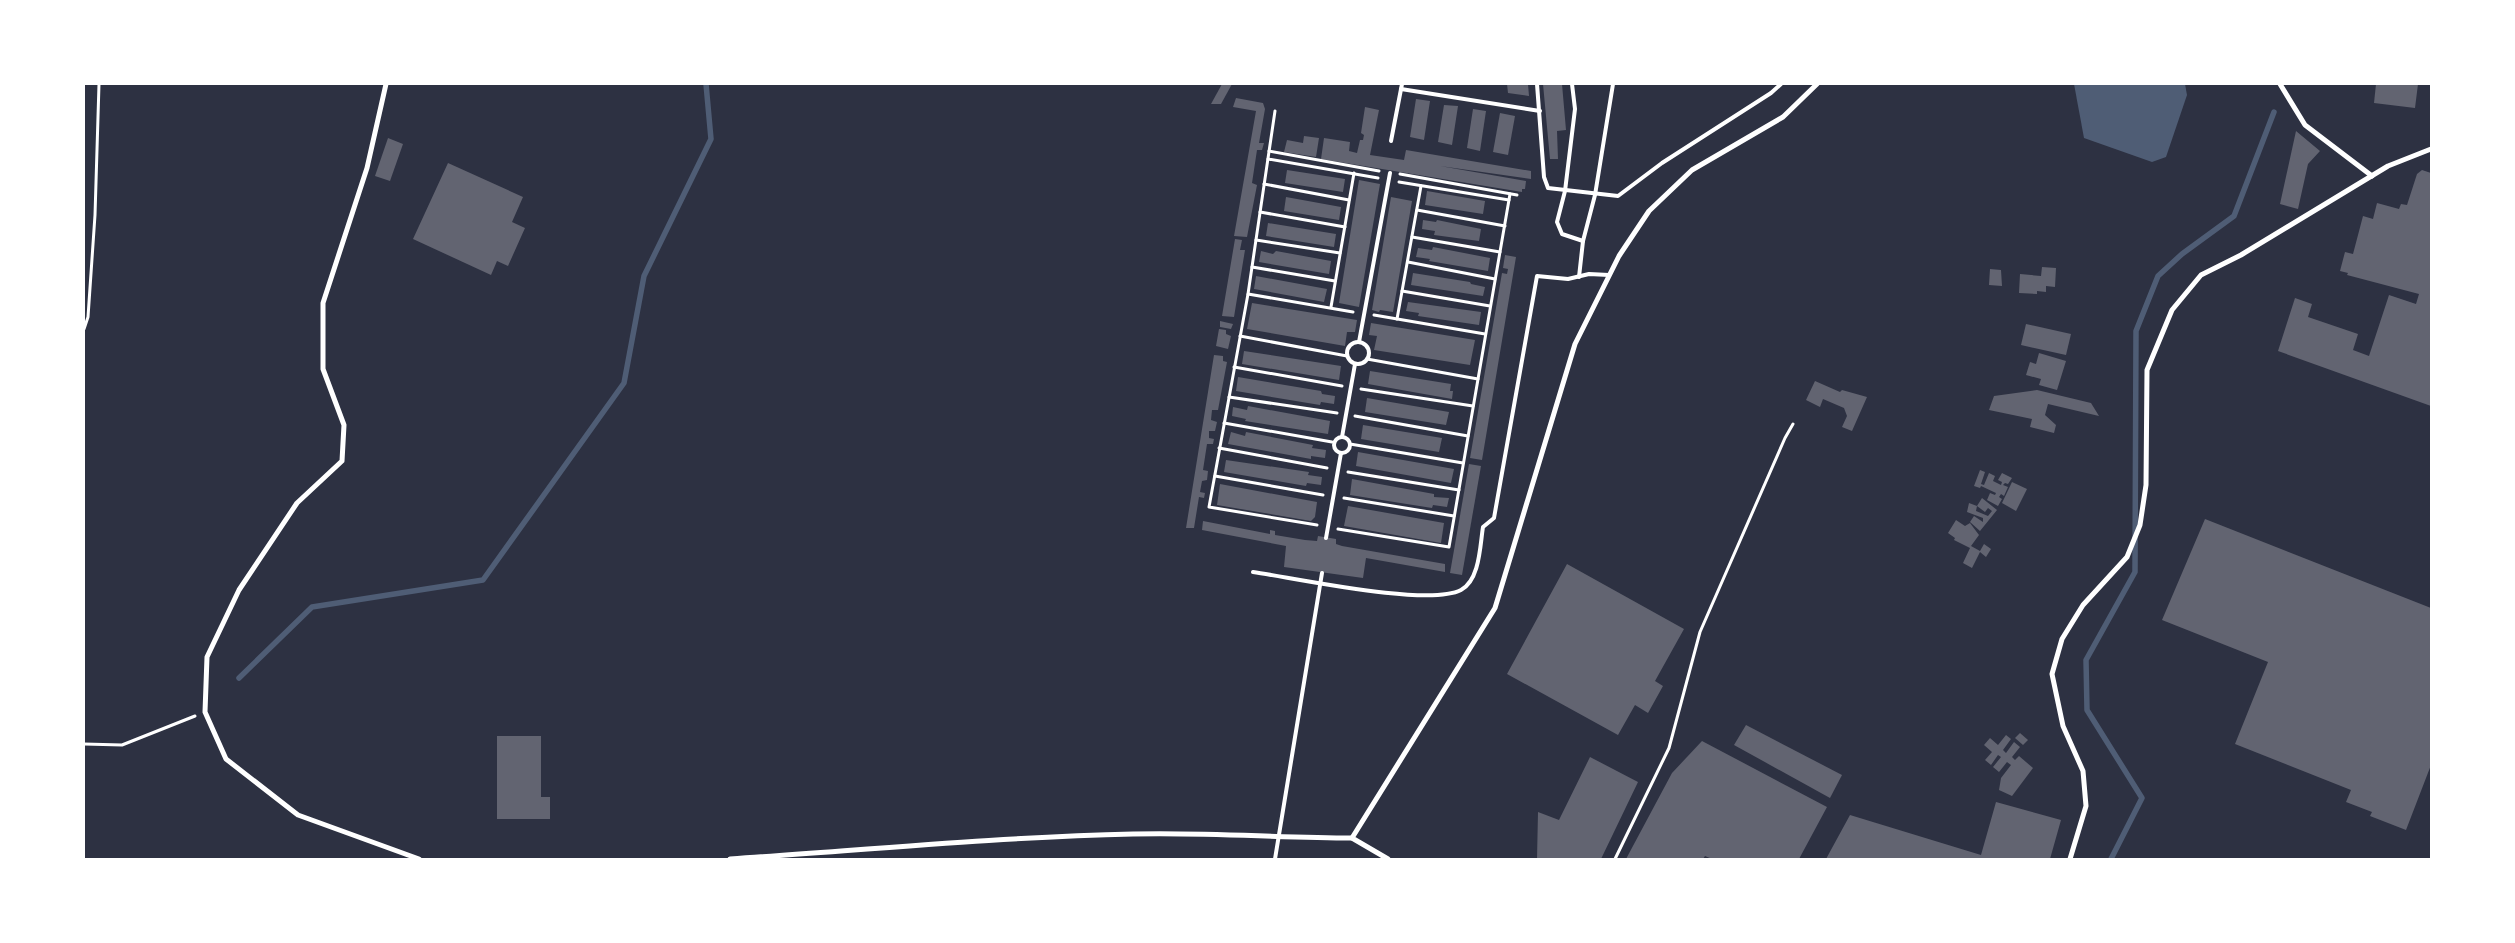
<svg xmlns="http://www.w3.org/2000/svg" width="2515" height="943" viewBox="0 0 2515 943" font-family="Poppins,sans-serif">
  <rect width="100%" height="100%" fill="#2d3142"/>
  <path fill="#4f5d75" d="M2074,84h111l2,11 -21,62 -14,5 -68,-24z"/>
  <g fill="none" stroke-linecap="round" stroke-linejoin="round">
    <g stroke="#4f5d75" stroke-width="5.5">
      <path d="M239,678l73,-71 171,-27 141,-197 20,-107 67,-137 -5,-55"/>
      <path d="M2111,859l31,-61 -55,-88 -1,-50 49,-88 1,-241 22,-55 24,-22 52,-38 40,-104"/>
    </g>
  </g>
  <g fill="#626471">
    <path d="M1222,84h10l-11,20h-10z"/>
    <path d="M1507,84h21l1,12 -21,-3z"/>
    <path d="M1543,84h19l4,46 -9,1 1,28h-8z"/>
    <path d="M2376,84h42l-3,24 -41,-5z"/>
    <path d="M1236,98l27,5 2,6 -6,34h5l-2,7h-5l-5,33 5,2 -10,52 -13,-1 22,-125 -23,-4z"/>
    <path d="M1416,99l14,2 -6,39 -14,-3z"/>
    <path d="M1444,105l14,1 -6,39 -14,-3z"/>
    <path d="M1365,107l14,3 -9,45 34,5 2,-10 125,21v8l-91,-13 86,15 -1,8h-3v3l-201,-33 3,-21 26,4 -1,9 8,2 3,-13h3l1,-5 -3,-2z"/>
    <path d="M1473,109l13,2 -6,40 -13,-3z"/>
    <path d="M1500,113l15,3 -7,39 -15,-3z"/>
    <path d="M2296,131l24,20 -12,13 -10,45 -18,-5z"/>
    <path d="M1304,136l15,2 -3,19 -32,-5 3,-12 16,3z"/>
    <path d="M388,138l15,6 -13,37 -15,-5z"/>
    <path d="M448,163l75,34 -11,25 13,6 -17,38 -11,-5 -6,14 -78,-36z"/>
    <path d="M1287,170l58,9 -2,13 -58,-9z"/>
    <path d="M2422,170l9,3v233l-153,-55 17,-53 17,6 -4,13 50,17 -5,16 16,6 20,-61 27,9 3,-10 -72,-19 1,-2 -8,-2 5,-19 8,2 10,-38 10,3 4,-16 22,6 2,-5 6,1 10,-31z"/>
    <path d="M1359,180l21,4 -21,123 -20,-4z"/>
    <path d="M1427,191l58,10 -2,13 -58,-9z"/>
    <path d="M1286,197l55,10 -2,13 -55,-9z"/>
    <path d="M1391,197l21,4 -19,111 -13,-2 -1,2 -7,-2z"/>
    <path d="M1423,220l13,2 1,-2 44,9 -2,12 -45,-6 1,-4 -13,-2z"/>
    <path d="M1268,223l68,11 -2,13 -68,-11z"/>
    <path d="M1235,239l7,1 -2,10h5l-11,67 -12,-1z"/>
    <path d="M1433,247l57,11 -2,13 -59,-10 1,-2 -14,-2 2,-9 14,2z"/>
    <path d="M1261,251l12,3 3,-3 55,10 -2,13 -70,-12z"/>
    <path d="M1505,255l11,2 -34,203 -12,-2 32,-185 5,1 1,-5 -5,-1z"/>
    <path d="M2042,267l14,1 -1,19 -9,-1v6l-9,-1v3l-18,-1 1,-19 21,2z"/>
    <path d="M1990,269l11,1 1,16 -13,-1z"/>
    <path d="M1413,273l57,9 1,2 14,3 -2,9 -72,-11z"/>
    <path d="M1256,276l71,13 -3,13 -70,-13z"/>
    <path d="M1408,302l73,10 -2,13 -61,-9 1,-3 -13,-2z"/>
    <path d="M1252,303l105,17 -2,12h-8l-2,14 -98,-17z"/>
    <path d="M1220,321l13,3 -2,5 -11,-2z"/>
    <path d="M1371,323l104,17 -5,25 -96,-15 3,-14 -8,-1z"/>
    <path d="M2026,324l45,10 -5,21 -45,-10z"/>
    <path d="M1219,329l7,1v4l5,2 -3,13 -12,-3z"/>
    <path d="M1244,351l97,15 -2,14 -97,-16z"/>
    <path d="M2039,353l27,8 -9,29 -18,-5 2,-6 -15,-4 4,-13 6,2z"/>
    <path d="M1214,355l9,1v5l4,1 -9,48h-6l-1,10 6,2 -2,9h-6v7l5,1 -1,5h-6l-4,26 5,1 -1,9 -5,1 -2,11 5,1 -1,5 -5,-1 -5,31h-8z"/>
    <path d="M1370,371l81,13 -1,7h3l-1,8 -84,-15z"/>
    <path d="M1238,377l83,14 1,3 13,2 -1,8 -13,-2 -1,3 -84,-14z"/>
    <path d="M1815,381l25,11 2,-2 25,7 -15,34 -10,-4 5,-11 -3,-8 -21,-9 -3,8 -14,-7z"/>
    <path d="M2037,390l54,13 8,13 -51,-12 -3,11 11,10 -2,8 -24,-6 2,-8 -43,-9 5,-14z"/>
    <path d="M1367,398l82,14 -3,13 -81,-13z"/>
    <path d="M1248,406l82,15 -2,13 -83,-13 1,-2 -14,-3 1,-9 14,3z"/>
    <path d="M1363,425l79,13 -3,14 -78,-13z"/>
    <path d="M1231,432l14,4 1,-4 67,13 -1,3 14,2 -1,8 -14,-2v3l-83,-15z"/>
    <path d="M1358,452l96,17 -3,14 -95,-17z"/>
    <path d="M1226,460l83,12 -1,3 14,2 -1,8 -14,-2 -1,3 -82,-14z"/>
    <path d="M1469,464l12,2 -19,109 -12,-2z"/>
    <path d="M1980,470l5,2 -4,12 3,1 5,-12 6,3 -2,5 8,4 1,-3 -4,-2 4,-7 10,5 -4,6 -3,-1 -2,2 5,2 -4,9 -3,-2 -2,3 3,2 -4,7 -11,-6 3,-7 5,2 1,-2 -15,-7 -1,2 -6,-2z"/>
    <path d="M1352,479l82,15v3l15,1 -2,9 -14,-2 -1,3 -82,-13z"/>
    <path d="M2012,482l15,7 -11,22 -14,-8z"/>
    <path d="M1220,484l97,18 -2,15 -4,4 -94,-16z"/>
    <path d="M1982,498l15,12 -17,21 -10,-9 4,-6 9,6v-4l-16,-6 2,-9 8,3 -1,5 12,5 4,-5 -4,-3 -3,4 -8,-6z"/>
    <path d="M1348,506l96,17 -3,20 -97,-17z"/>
    <path d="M2205,519l226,89v157l-25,65 -36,-14 2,-4 -26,-10 5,-12 -116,-46 33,-82 -106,-42z"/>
    <path d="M1956,520l9,6 5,-3 9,12 -8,11 9,5 4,-7 7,5 -5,8 -6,-5 -8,16 -9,-5 7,-15 -16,-8 1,-2 -7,-5z"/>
    <path d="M1203,521l67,13v-4l5,1v4l30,5 12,1 1,-5 18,3v5l6,2 103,18v8l-79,-14 -3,20 -79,-11 2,-21 -84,-16z"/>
    <path d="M1567,564l117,65 -29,52 8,5 -15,27 -13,-8 -17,30 -111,-61z"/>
    <path d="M1746,725l96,50 -12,23 -96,-53z"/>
    <path d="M2020,733l8,7 -5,5 -8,-7z"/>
    <path d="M2006,735l5,4 -8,11 3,3 8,-11 6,5 -8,10 3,3 4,-4 14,12 -21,28 -13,-6 2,-12 10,-13 -4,-3 -8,10 -6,-5 8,-10 -3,-2 -7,10 -6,-5 7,-8 -8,-7 6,-7 8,7z"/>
    <path d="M497,736h44v61h9v22h-53z"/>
    <path d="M1702,741l125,66 -28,52h-87l-7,-3 -2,3h-77l46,-86z"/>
    <path d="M1590,757l48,25 -37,77h-64l1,-47 21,8z"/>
    <path d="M1996,802l65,18 -11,39h-224l24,-44 131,40z"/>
  </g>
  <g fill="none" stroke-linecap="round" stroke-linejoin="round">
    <g stroke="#fff" stroke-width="3">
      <path d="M1275,111l-27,183 -39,213 108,18"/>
      <path d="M1269,151l110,20"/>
      <path d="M1268,159l110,19"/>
      <path d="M1400,174l117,21"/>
      <path d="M1399,182l110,18"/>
      <path d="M1264,184l85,16"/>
      <path d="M1417,210l88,16"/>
      <path d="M1260,212l85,15"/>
      <path d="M1412,237l88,15"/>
      <path d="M1256,240l84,13"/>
      <path d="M1408,262l87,17"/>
      <path d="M1252,267l83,14"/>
      <path d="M1402,291l88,15"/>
      <path d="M1248,294l105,18"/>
      <path d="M1331,307l23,-134"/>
      <path d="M1374,315l111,19"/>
      <path d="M1397,319l24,-133"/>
      <path d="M84,329l4,-12 7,-102 4,-131"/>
      <path d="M1240,336l107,20"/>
      <path d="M1367,359l111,20"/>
      <path d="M1234,367l108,19"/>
      <path d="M1361,389l112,17"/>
      <path d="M1229,397l108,16"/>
      <path d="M1355,416l113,20"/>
      <path d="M1224,423l108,19"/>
      <path d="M1350,444l113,19"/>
      <path d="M1219,448l108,20"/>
      <path d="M1348,472l111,18"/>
      <path d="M1215,476l108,19"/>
      <path d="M1344,498l110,18"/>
      <path d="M1338,529l111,18 61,-353"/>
      <path d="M84,744l38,1 73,-29"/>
      <path d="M1615,859l54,-111 31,-116 85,-194 8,-14"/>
    </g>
    <g stroke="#fff" stroke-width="4">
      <path d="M1537,84l7,93 4,11 70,8 44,-33 109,-70 10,-9"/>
      <path d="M1572,84l3,25 -10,82 -8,31 5,12 21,7"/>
      <path d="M1401,89l139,22"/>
      <path d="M1391,141l11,-57"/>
      <path d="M1579,277l4,-36 12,-46 18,-111"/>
      <path d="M1359,342l31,-169"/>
      <circle cx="1358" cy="353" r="11"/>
      <path d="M1342,437l13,-73"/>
      <circle cx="1342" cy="445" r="8"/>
      <path d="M1326,538l15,-85"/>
      <path d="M1253,572c42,6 175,35 208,18 19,-10 19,-45 22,-63l11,-9 43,-242 31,3 21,-5 20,1"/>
      <path d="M1275,859l47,-286"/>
    </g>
    <g stroke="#fff" stroke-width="5">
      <path d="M386,84l-19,84 -44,135v66l21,56 -2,36 -45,42 -58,87 -32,67 -2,55 21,47 72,56 121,44"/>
      <path d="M2280,84l25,41 67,51"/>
      <path d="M730,859c134,-9 269,-22 403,-25 74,-2 146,4 219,4"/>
      <path d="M1388,859l-36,-21 143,-230 80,-264 44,-88 30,-45 43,-41 91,-53 34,-33"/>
      <path d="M2070,859l16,-53 -3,-35 -20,-45 -11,-52 10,-35 21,-34 44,-48 13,-32 6,-40 1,-115 25,-60 29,-35 40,-20 147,-89 43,-17"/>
    </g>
  </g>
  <rect width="2515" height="943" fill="none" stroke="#ffffff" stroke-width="170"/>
</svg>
